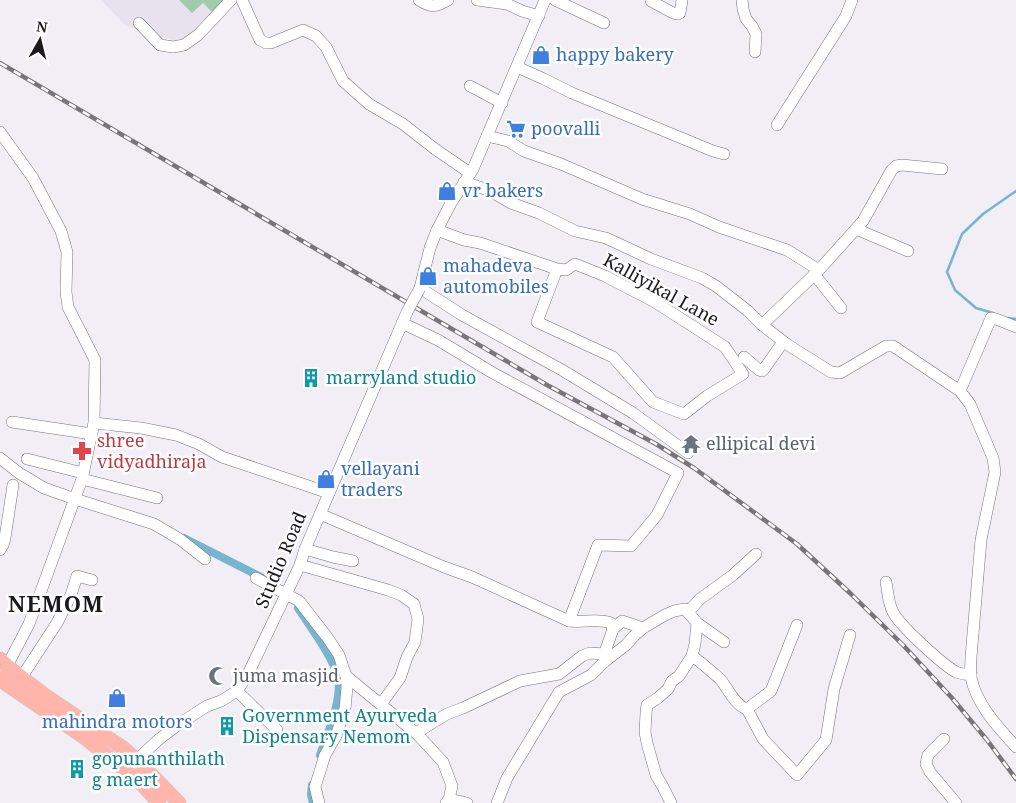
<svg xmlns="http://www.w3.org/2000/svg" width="1016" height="803" viewBox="0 0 1016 803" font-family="'Noto Serif',serif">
  <rect width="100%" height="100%" fill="#f1eef5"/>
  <path fill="#e8e1ee" d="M101,0h127l-46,43 -56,-17z"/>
  <path fill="#a0ccab" d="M179,0h45l-12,12 -9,-9 -11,10z"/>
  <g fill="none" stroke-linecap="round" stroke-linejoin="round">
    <g stroke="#77b4cf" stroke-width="2.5">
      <path d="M993,313l-17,-5 -21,-18 -8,-18 15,-38 21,-20 33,-23"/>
      <path d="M1008,318l8,1"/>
    </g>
    <g stroke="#77b4cf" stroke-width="8">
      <path d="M184,538l79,40"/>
      <path d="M298,608c11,17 40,56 41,75 0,25 -11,49 -19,72"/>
      <path d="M312,785l-1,10 2,8"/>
    </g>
    <g stroke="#77747a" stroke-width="12">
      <g id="minor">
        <path d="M242,0l18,40 6,3h5l32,-13 13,6 10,11 17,34 26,23 34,20 32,25 35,24"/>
        <path d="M419,0c12,8 17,7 29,0"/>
        <path d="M477,0l30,4 15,7 17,5"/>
        <path d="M545,0l-72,169 -22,34 -14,27 -7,18 -10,40 42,27 100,55 71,43 55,40"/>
        <path d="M555,0l49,23"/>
        <path d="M742,0l1,9 3,10 6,7 4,8 -1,18"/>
        <path d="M651,1l22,12 5,1 2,-1 2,-13"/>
        <path d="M139,23l21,22 13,2 11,-2 14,-10 33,-35"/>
        <path d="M517,67l27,12 28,14 141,58 11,3"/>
        <path d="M470,86l32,17"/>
        <path d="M777,125l69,-109 6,-16"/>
        <path d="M0,132l33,46 28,53 6,21 -1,40 2,15 27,53 -1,63 -12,56 -53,145 -22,42"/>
        <path d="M487,136l21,5 16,10 37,13 81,35 48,15 29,13 68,23 32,20"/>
        <path d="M464,182l24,8 23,13 28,10 36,18 31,7 45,21 51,19 14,8 32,25 14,14 26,20 43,27 9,1 46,-27h7l67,45 10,13 23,54 2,14 -14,68 -10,117c0,6 -1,13 0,20 5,27 27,50 45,70"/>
        <path d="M856,229l52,22"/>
        <path d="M437,230l27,10 16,3 77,26 9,1 9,-6 30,12 50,26 70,45 18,27 -36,22 -23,18 -31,-12 -40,-45 -76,-35 20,-53"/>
        <path d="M814,274l27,34"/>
        <path d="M402,323l36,17 55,33 185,100 -21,42 -26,31 -33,-1 -29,76"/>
        <path d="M762,325l57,-55 44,-49 28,-50 5,-5 6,-1 40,4"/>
        <path d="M744,357l15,13 3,1 2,-2 19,-27"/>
        <path d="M960,391l31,-73 5,1 20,8"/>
        <path d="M12,422l80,12"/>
        <path d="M94,423l47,5 35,7 23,9 23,13 107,36"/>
        <path d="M0,458l19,15 25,15 31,11 79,25 27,16 24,19"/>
        <path d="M27,459l56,14"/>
        <path d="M82,479l75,19"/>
        <path d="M320,514l124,53 28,10 97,44c14,2 30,-3 42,2l2,6 -7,20 -2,13"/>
        <path d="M305,549l28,8 20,4"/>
        <path d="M0,550l3,-5 2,-7 8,-53"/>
        <path d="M300,565l88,25 13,5 13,9 4,15 -3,23 -8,15 -7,21 -19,26"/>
        <path d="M256,578l43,23 28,36 12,18 7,21 1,11 -2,22 -9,27 -11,19 -10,32 4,16"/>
        <path d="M886,582c2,10 2,21 7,30 6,13 50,53 63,60 4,2 10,2 15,3"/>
        <path d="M688,612l12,-13 33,-24 23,-21"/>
        <path d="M697,623l27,19"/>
        <path d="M613,629l9,-8 21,7"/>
        <path d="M692,656c9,6 20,16 28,23 8,9 15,27 27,30l24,-18 26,-66"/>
        <path d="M346,676l71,58 26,28 9,24 -3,13 -3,4"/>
        <path d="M21,678l36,-55 14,-28 6,-19 15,4"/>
        <path d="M237,691l40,39"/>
        <path d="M747,709l16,30 34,36 29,-35 8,-51 16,-54"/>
        <path d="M416,733l31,-19 16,-6 57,-27 39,-7 23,-18 8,-3 15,1"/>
        <path d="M944,739l-16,16 -2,9 4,8 26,31"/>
        <path d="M125,771l33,-31 21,-16 28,-18 14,-5 16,-10 11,-17 52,-109 5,-16 102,-237"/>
        <path d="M449,799l18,4"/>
        <path d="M497,803l10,-25 52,-86 32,-17 13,-13 22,-17 8,-9 9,-8 22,-13 9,-4 11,-2 8,9 4,5 -2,21 -3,12 -13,20 -7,5 -4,8 -10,9 -11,7 -1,8 -1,19 2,11 9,32 7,12 8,16"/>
      </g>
    </g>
    <g stroke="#cdcccd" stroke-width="15">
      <g id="major">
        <path d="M0,659l7,7 36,28 80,54 14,12 42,43"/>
        <path d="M0,678l6,6 78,53 56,45 19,21"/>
      </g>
    </g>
    <use href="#minor" stroke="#fff" stroke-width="11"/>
    <use href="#major" stroke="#ffb5aa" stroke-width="14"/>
    <g stroke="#777579" stroke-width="4.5">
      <path id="rail" d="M0,63l547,322 109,59 38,24 103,76 54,50 52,51 49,53 35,42 29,39"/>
    </g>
    <use href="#rail" stroke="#fff" stroke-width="2.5" stroke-dasharray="8" stroke-linecap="butt"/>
    <g stroke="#77747a" stroke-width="12" stroke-linecap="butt">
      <path id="minor-bridge" d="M407,312l13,-24"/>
    </g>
    <use href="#minor-bridge" stroke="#fff" stroke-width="11"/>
  </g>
  <defs>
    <g id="shop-bare" transform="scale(1.5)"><path d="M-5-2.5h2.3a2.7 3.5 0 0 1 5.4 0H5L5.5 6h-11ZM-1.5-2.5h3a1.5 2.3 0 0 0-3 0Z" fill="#3f7fe0" stroke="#fff" stroke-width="2.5" paint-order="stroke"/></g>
    <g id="supermarket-bare" transform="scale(1.5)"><path d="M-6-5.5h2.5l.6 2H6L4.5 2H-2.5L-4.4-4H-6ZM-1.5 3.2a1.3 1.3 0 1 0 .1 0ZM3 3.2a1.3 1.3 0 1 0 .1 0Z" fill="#3f7fe0" stroke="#fff" stroke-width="2.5" paint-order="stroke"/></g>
    <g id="building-bare" transform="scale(1.5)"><path d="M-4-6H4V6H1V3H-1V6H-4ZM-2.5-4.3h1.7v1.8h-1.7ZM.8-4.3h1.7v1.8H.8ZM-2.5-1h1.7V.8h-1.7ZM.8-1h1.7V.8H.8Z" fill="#0f9aa8" stroke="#fff" stroke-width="2.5" paint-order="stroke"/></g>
    <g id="temple-bare" transform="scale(1.5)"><path d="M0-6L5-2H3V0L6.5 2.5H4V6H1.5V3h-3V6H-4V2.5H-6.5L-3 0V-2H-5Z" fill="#6b7280" stroke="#fff" stroke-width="2.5" paint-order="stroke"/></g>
    <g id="pharmacy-bare" transform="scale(1.5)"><path d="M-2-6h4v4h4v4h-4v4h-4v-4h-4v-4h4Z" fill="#e0444e" stroke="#fff" stroke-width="2.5" paint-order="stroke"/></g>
    <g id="mosque-bare" transform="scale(1.5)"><path d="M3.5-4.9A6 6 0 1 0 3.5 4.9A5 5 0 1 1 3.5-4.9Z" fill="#6b7280" stroke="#fff" stroke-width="2.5" paint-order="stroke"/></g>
  </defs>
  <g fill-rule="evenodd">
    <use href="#shop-bare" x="541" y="55"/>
    <use href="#supermarket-bare" x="516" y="129"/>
    <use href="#shop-bare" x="447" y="191"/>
    <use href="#shop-bare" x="428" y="276"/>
    <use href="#building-bare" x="311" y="378"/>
    <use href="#temple-bare" x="691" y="444"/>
    <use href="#pharmacy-bare" x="82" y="451"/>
    <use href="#shop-bare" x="326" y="479"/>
    <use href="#mosque-bare" x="218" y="676"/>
    <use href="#shop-bare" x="117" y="698"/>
    <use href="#building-bare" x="227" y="726"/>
    <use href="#building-bare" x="77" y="769"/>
  </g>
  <g text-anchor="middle" stroke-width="5" stroke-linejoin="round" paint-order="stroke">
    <g font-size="18" fill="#366cbe" stroke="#fff" text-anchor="start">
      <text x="556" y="61">happy bakery</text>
      <text x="531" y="135">poovalli</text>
      <text x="462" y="197">vr bakers</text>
      <text x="443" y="272">mahadeva<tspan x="443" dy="21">automobiles</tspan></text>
      <text x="341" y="475">vellayani<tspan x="341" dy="21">traders</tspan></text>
      <text x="117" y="728" text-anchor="middle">mahindra motors</text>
    </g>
    <g font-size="18" fill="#1a191b" stroke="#fff">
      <text transform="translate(661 290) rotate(29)" y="6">Kalliyikal Lane</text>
      <text transform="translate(281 560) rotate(-67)" y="6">Studio Road</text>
    </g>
    <g font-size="18" fill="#0d838f" stroke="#fff" text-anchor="start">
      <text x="326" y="384">marryland studio</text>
      <text x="242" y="722">Government Ayurveda<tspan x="242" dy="21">Dispensary Nemom</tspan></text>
      <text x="92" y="765">gopunanthilath<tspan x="92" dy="21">g maert</tspan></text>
    </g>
    <g font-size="18" fill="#be3a42" stroke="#fff" text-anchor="start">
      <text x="97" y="447">shree<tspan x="97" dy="21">vidyadhiraja</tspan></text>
    </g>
    <g font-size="18" fill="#5b616d" stroke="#fff" text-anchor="start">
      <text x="706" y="450">ellipical devi</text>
      <text x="233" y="682">juma masjid</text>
    </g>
    <g font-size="22" font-weight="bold" letter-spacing="1" fill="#1a191b" stroke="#fff">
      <text x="56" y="612">NEMOM</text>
    </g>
  </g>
  <g transform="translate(40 40) rotate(8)" stroke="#ffffff" stroke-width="4" paint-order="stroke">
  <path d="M0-4L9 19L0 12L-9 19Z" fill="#1a191b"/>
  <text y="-8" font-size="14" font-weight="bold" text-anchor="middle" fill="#1a191b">N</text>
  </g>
</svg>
